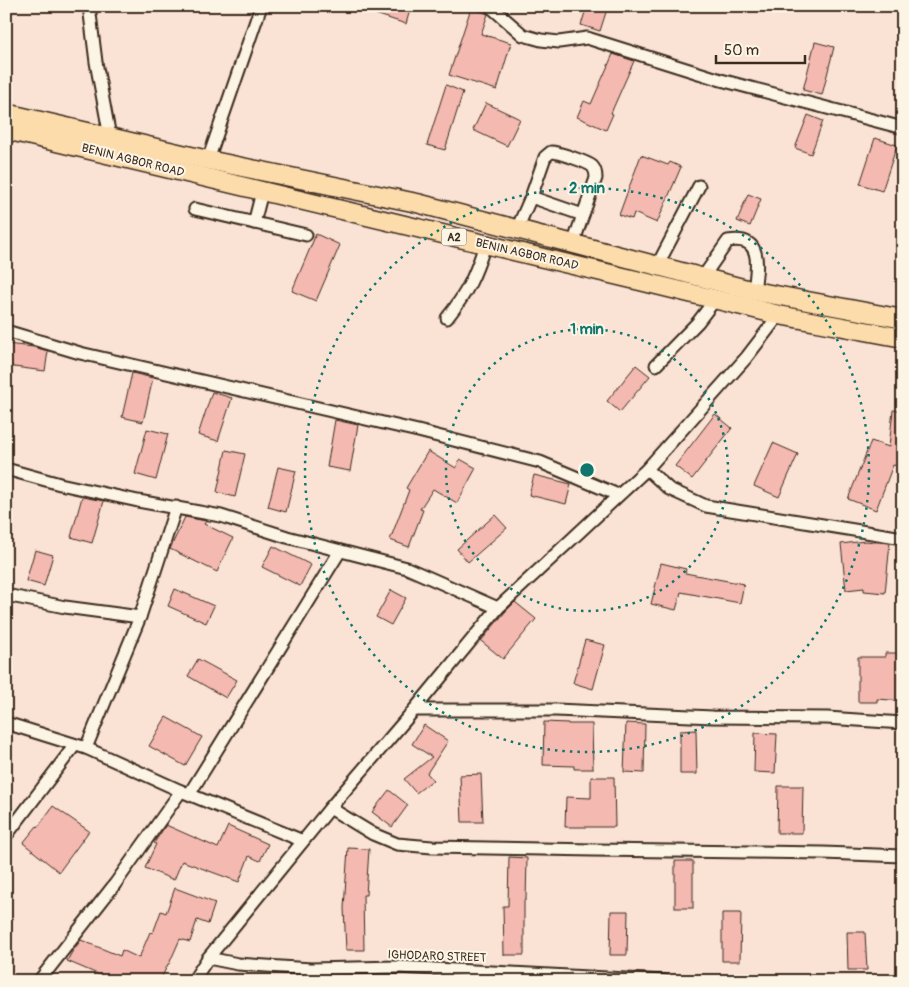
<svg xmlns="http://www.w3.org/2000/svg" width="909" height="987" viewBox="0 0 909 987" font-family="Pangolin,sans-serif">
  <rect width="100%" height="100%" fill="#fae3d5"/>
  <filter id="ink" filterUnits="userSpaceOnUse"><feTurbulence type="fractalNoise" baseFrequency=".02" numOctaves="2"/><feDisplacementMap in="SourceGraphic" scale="10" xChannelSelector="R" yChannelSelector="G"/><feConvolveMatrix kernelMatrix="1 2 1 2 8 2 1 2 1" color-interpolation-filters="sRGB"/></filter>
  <g filter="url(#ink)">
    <g fill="#f4b9b0" stroke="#3b2a1e">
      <path d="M357,6h54l-5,18 -49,-16z"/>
      <path d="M587,6h21l-8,25 -19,-6z"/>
      <path d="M471,8l17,6 -7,20 30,9 -14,47 -48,-15z"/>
      <path d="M815,42l19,5 -12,48 -19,-5z"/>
      <path d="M613,54l21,7 -23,52 2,1 -7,16 -29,-13 7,-16 7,3z"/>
      <path d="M446,85l17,7 -18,58 -18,-5z"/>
      <path d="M486,103l34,16 -13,27 -34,-16z"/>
      <path d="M808,115l15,6 -12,33 -16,-6z"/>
      <path d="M875,138l22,7 -15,46 -22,-7z"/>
      <path d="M641,155l27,10 2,-3 11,5 -24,56 -23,-10 -2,6 -13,-4z"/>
      <path d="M748,194l13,5 -11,27 -13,-5z"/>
      <path d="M316,234l24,11 -24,56 -24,-10z"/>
      <path d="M6,344l28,3 14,4 -3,20 -39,-5z"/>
      <path d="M636,365l14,11 -30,36 -13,-11z"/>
      <path d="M132,373l21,5 -10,44 -21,-5z"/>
      <path d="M212,392l20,6 -14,43 -20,-6z"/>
      <path d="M893,410l10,1v56l-10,-2 -17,45 -28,-11 23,-58 18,6z"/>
      <path d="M715,414l17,14 -40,51 -17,-13z"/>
      <path d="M335,420l23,5 -8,46 -23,-4z"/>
      <path d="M147,429l21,5 -12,46 -21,-6z"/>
      <path d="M773,443l25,11 -19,43 -25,-11z"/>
      <path d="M226,450l19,4 -10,43 -18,-5z"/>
      <path d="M428,451l28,17 4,-9 16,9 -19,35 -24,-14 -13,20 3,1 -14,37 -19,-7 19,-50 -3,-2z"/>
      <path d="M278,467l18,4 -10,41 -18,-5z"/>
      <path d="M534,475l37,9 -5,20 -37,-9z"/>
      <path d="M82,497l22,4 -12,42 -21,-6z"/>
      <path d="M495,515l12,13 -39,34 -11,-13z"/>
      <path d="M185,517l21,4 -2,3 29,14 -16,34 -47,-23z"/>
      <path d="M865,541l25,2 -5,50 -21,-2v-3l-18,2 -5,-46z"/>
      <path d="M273,546l38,19 -11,21 -38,-19z"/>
      <path d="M35,550l18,5 -9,31 -18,-5z"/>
      <path d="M661,563l25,6 -1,4 59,11 -4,19 -59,-11 -5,18 -25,-6z"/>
      <path d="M175,589l39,17 -8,17 -38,-17z"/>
      <path d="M391,590l15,8 -15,27 -15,-8z"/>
      <path d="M515,602l21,17 -33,40 -22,-18 24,-29z"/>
      <path d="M585,640l20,5 -12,44 -20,-6z"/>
      <path d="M885,653h18v48l-26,-2v3h-19v-45h27z"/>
      <path d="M198,659l39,21 -11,18 -38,-22z"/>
      <path d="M166,717l36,20 -17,29 -36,-20z"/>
      <path d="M544,722l24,1v1h24l1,45h-19v-3l-31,-1z"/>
      <path d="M626,723l19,1 -1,49 -20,-1z"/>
      <path d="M424,725l24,16 -21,32 6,7 -17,13 -12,-14 28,-22 -20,-13z"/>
      <path d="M696,730l1,44h-17v-43z"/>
      <path d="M755,733l22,1 -2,39 -21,-1z"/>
      <path d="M481,774l2,48h-21l-2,-47z"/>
      <path d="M591,777h23l1,50h-50l1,-30 25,1z"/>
      <path d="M778,786h25l-1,47h-25z"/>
      <path d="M389,790l19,15 -16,22 -20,-15z"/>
      <path d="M53,806l36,25 -30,41 -36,-29 14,-17 1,1z"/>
      <path d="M166,825l52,23 10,-22 40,18 -8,17 -11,-5 -10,26 -57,-21 -8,19 -29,-12 11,-24 -2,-1z"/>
      <path d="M348,848l21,1 -3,46h-3l1,55h-18l-2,-42z"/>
      <path d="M509,857l18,1 -1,42h-2v55h-20l-1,-49h5z"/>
      <rect x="675" y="861" width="18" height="47"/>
      <path d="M175,888l40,15 -7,21 -11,-4 -7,22 -10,-3 -11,25h-1l-8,17h-46l-47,-20 5,-9 9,-12 39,16 2,-6 17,8 11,-26 3,1 8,-22 5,2z"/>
      <path d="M611,911h17l-1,44h-17z"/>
      <path d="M722,913h19l-1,48h-18z"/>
      <path d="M847,932h18l2,38h-19z"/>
    </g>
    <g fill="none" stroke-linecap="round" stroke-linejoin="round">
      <g stroke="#3b2a1e" stroke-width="15">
        <g id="minor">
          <path d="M89,6l7,56 14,75"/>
          <path d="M490,6l33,29 18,5 18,2 28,-4 134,42 182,48"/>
          <path d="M208,160l53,-154"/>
          <path d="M531,197l14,-40 6,-5c7,0 36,10 41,14 3,3 4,8 4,12l-13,37"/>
          <path d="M195,209l111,26"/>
          <path d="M254,223l8,-31"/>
          <path d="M517,229l14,-32 52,18 -10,29"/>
          <path d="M657,266l42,-80"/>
          <path d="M703,277l25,-36c36,-6 29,26 26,50"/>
          <path d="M447,318c21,-26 28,-43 38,-73"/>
          <path d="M6,331l74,22 338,78 122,31 78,33"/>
          <path d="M656,365l42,-43 16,-21"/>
          <path d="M6,469l54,15 78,17 83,15 66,21 120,31 91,40"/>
          <path d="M647,469l22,20 37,17 197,32"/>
          <path d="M6,595l59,12 75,10"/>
          <path d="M414,710h142l157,7 114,1 76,5"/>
          <path d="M6,723l80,25 95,43 122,50"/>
          <path d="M86,748l54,-131 36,-110"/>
          <path d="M190,793l150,-242"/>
          <path d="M330,808l43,26 24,10 35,3 162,3 229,3 80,3"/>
          <path d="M6,836l69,-91"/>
          <path d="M208,958l30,6 73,5 86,-2 268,14"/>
          <path d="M39,981l76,-97 66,-93"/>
          <path d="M193,981l15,-23 122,-150 84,-98 84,-102 149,-139 99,-111 33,-43"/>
        </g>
      </g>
      <g stroke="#3b2a1e" stroke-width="21">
        <g id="highway">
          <path d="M6,113l202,47 209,43 337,88 149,28"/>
          <path d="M6,130l634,151 139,34 124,23"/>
        </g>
      </g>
      <use href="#minor" stroke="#fcf5e5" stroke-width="11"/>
      <use href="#highway" stroke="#fddcac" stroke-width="18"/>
    </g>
  </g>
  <g fill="none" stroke="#0f766e" stroke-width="2.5" stroke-dasharray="2.5 5">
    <circle cx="587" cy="470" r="141"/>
    <circle cx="587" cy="470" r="282"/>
  </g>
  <g text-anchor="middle" stroke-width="4" stroke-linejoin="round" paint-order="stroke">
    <rect fill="#fcf5e5" stroke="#75675a" stroke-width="1" x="441.5" y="228.5" width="25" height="17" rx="4"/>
    <g font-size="11" font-weight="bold" fill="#3b2a1e">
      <text x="454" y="241">A2</text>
    </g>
    <g font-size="12" fill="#3b2a1e" stroke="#fcf5e5">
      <text transform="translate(133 160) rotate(14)" y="4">BENIN AGBOR ROAD</text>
      <text transform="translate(527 254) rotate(13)" y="4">BENIN AGBOR ROAD</text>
      <text transform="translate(437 956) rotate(2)" y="4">IGHODARO STREET</text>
    </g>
  </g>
  <circle cx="587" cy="470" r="8" fill="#0f766e" stroke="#fcf5e5" stroke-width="2.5"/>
  <g font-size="15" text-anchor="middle" font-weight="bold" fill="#0f766e" stroke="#fcf5e5" stroke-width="4" stroke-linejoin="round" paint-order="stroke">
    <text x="587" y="193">2 min</text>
    <text x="587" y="334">1 min</text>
  </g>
  <rect width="909" height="987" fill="none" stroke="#fcf5e5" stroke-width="25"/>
  <rect x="12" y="12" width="884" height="962" fill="none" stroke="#3b2a1e" stroke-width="2" filter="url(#ink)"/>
  <path d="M716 55v8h89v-8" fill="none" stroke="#3b2a1e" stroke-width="2.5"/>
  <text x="724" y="55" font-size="15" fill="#3b2a1e" stroke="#fcf5e5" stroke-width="4" paint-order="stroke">50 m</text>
</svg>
